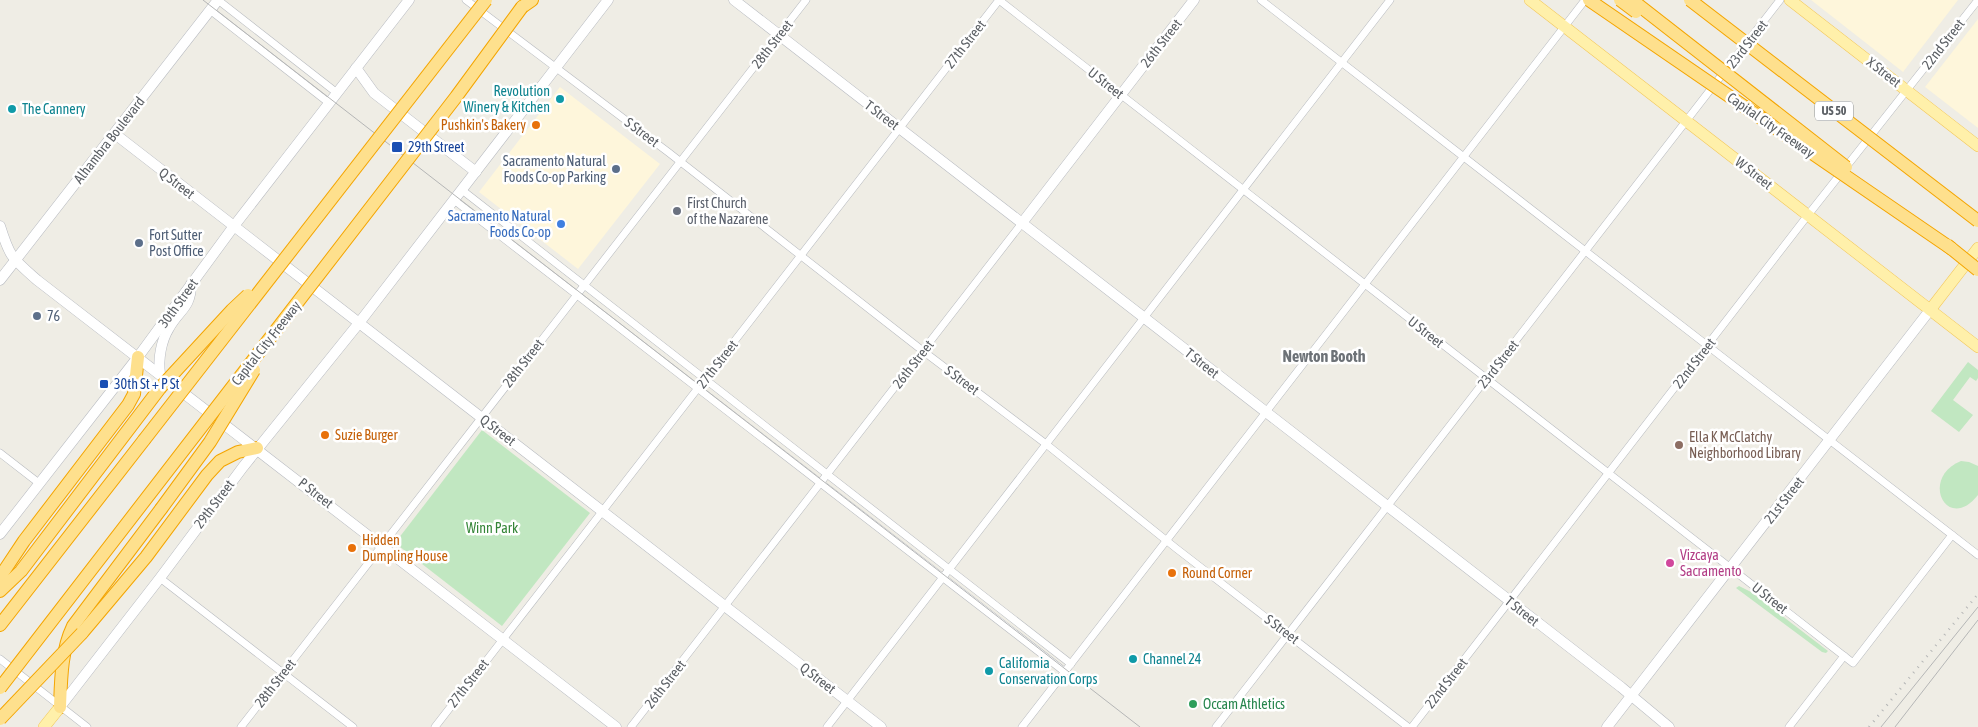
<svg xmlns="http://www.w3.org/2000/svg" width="1978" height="727" viewBox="0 0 1978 727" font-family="'Asap Condensed',sans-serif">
  <rect width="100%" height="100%" fill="#efede5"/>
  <g fill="#fef6db">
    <path d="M1811,0h147l-55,72z"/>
    <path d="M1978,19v109l-53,-41z"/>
    <path d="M560,87l100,77 -82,105 -99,-77z"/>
  </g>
  <g fill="#c1e7c1">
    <path d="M1968,362l10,8v8l-2,3 -6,-4 -17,23 20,15 -14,17 -28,-21z"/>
    <path d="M482,430l108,83 -88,113 -107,-83z"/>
    <path d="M1961,461l8,1 9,4v29c-31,39 -59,-17 -17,-34z"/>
    <path d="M1739,586l12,6 77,59 -2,2 -4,-1 -86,-64z"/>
  </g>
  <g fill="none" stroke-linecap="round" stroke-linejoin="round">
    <g stroke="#b7babf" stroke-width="8">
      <g id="street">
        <path d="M218,0l119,93"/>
        <path d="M466,0l202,152 255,199 123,93 131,105 231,178"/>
        <path d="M999,0l854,663 99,-128"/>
        <path d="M1261,0l717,555"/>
        <path d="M210,10l119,93"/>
        <path d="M462,190l609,474"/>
        <path d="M454,200l611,472"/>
        <path d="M0,453l40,31"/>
        <path d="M160,578l193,149"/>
        <path d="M0,659l87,68"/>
        <path d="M241,727l565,-727"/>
        <path d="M435,727l564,-727"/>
        <path d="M631,727l391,-504"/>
        <path d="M827,727l563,-727"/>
        <path d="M1022,727l563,-727"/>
        <path d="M1216,727l564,-727"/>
        <path d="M1412,727l396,-512 170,-215"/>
        <path d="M1789,727l55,-71"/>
      </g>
    </g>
    <g stroke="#b8bbc1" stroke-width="11">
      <g id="secondary">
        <path d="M734,0l887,687 48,40"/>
        <path d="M356,68l18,25 102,79"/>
        <path d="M115,134l766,593"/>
        <path d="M1022,223l172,-223"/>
        <path d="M0,226c10,32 12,32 37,54l579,447"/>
        <path d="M0,280l218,-280"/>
        <path d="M160,374c-2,-15 1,-33 9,-46 10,-18 22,-20 22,-44"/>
        <path d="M0,534l138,-177 96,-131 175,-226"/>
        <path d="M60,707l100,-129 83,-111 116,-144 249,-323"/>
        <path d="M1607,727l323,-417"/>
      </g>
    </g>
    <g stroke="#f3c75a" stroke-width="12">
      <g id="primary">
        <path d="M1530,0l448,347"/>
        <path d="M1790,0l188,146"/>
        <path d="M1930,310l48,-62"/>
        <path d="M44,727l16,-20"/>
      </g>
    </g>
    <g stroke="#f4a500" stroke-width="14">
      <g id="highway">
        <path d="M522,7l10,-7"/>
        <path d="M0,577l24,-36 104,-136 6,-11 4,-37"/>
        <path d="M0,591l21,-20 139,-183"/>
        <path d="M0,625l144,-185"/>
        <path d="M82,633l64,-76 61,-82 13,-14 18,-9 19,-4"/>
        <path d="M60,707c1,-27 1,-56 13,-81l88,-117"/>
      </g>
    </g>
    <use href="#street" stroke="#fff" stroke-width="7"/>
    <use href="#secondary" stroke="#fff" stroke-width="10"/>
    <use href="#primary" stroke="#fff0aa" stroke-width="11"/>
    <use href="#highway" stroke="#fee08d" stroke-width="12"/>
    <g stroke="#b5b6b6" stroke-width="1">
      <path d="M203,0l937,727"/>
      <path d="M1881,727l97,-120"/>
      <path d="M1895,727l83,-107"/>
    </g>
    <path stroke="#b5b6b6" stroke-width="2.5" stroke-dasharray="1 6" stroke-linecap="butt" d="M1869,727l109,-133"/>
    <g stroke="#f4a500" stroke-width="14" stroke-linecap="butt">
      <g id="highway-bridge">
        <path d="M1589,0l363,249"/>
        <path d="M1620,0l16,12"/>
        <path d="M1632,0l214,167"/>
        <path d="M1690,0l288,221"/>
        <path d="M1947,245l31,25"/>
        <path d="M160,388l72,-78 16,-15"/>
        <path d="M144,440l342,-440"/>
        <path d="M161,509l49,-67 44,-72"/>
        <path d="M0,688l456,-591 66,-90"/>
        <path d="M0,719l82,-86"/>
      </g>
    </g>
    <use href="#highway-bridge" stroke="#fee08d" stroke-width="12"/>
  </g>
  <g fill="#0f9aa8" stroke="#fff" stroke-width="2">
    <circle cx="560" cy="99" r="5"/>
    <circle cx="12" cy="109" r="5"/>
    <circle cx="1133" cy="659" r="5"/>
    <circle cx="989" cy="671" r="5"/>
  </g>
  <g fill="#e8710a" stroke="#fff" stroke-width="2">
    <circle cx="536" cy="125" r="5"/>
    <circle cx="325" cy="435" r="5"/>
    <circle cx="352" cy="548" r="5"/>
    <circle cx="1172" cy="573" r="5"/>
  </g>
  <g fill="#1a4fb4" stroke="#fff" stroke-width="2">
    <rect x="391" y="141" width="12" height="12" rx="2.5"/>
    <rect x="99" y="379" width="10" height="10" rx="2.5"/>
  </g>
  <g fill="#5c6f8a" stroke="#fff" stroke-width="2">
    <circle cx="616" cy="169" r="5"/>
    <circle cx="139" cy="243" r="5"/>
    <circle cx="37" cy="316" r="5"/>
  </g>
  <circle fill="#6b7280" stroke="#fff" stroke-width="2" cx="677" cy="211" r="5"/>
  <circle fill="#3f7fe0" stroke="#fff" stroke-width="2" cx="561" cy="224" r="5"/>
  <circle fill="#8d6e63" stroke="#fff" stroke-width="2" cx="1679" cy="445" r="5"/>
  <circle fill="#d1479c" stroke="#fff" stroke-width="2" cx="1670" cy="563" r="5"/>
  <circle fill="#2e9e5b" stroke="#fff" stroke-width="2" cx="1193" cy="704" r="5"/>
  <g text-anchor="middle" stroke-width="5" stroke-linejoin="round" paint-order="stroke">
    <rect fill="#fff" stroke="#8d9093" stroke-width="1" x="1815" y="101.5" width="38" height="19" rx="4"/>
    <g font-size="12" font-weight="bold" fill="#5c6065">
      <text x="1834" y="115">US 50</text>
    </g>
    <g font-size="14" fill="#5c6065" stroke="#fff">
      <text transform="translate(1161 43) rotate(-52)" y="5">26th Street</text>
      <text transform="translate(772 44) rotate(-52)" y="5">28th Street</text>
      <text transform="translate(965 44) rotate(-52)" y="5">27th Street</text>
      <text transform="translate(1747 44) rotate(-52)" y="5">23rd Street</text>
      <text transform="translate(1943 44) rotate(-52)" y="5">22nd Street</text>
      <text transform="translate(1884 72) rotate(38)" y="5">X Street</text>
      <text transform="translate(1106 83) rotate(38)" y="5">U Street</text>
      <text transform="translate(882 115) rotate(37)" y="5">T Street</text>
      <text transform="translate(1771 125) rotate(35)" y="5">Capital City Freeway</text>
      <text transform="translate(642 132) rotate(37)" y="5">S Street</text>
      <text transform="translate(109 140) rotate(-52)" y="5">Alhambra Boulevard</text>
      <text transform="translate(1754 173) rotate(38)" y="5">W Street</text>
      <text transform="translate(177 183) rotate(38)" y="5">Q Street</text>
      <text transform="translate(178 303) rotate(-54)" y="5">30th Street</text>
      <text transform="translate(1426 332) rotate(38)" y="5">U Street</text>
      <text transform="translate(266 343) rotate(-52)" y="5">Capital City Freeway</text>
      <text transform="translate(523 363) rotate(-52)" y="5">28th Street</text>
      <text transform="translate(1202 363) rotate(38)" y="5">T Street</text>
      <text transform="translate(1694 363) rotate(-52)" y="5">22nd Street</text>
      <text transform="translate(717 364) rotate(-52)" y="5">27th Street</text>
      <text transform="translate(913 364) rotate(-52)" y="5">26th Street</text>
      <text transform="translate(1498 364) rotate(-52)" y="5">23rd Street</text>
      <text transform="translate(962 380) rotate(37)" y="5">S Street</text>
      <text transform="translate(498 430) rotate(38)" y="5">Q Street</text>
      <text transform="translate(316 493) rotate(38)" y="5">P Street</text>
      <text transform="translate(1784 500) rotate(-52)" y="5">21st Street</text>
      <text transform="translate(214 504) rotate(-53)" y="5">29th Street</text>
      <text transform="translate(1770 598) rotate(38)" y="5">U Street</text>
      <text transform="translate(1522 611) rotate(38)" y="5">T Street</text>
      <text transform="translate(1282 629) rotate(37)" y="5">S Street</text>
      <text transform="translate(818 678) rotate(38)" y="5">Q Street</text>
      <text transform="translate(275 683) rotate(-52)" y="5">28th Street</text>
      <text transform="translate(468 683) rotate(-52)" y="5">27th Street</text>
      <text transform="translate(1446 683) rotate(-52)" y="5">22nd Street</text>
      <text transform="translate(665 684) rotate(-52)" y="5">26th Street</text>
    </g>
    <g font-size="14" fill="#0d838f" stroke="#fff" text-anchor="start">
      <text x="550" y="96" text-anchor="end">Revolution<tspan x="550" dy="16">Winery &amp; Kitchen</tspan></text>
      <text x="22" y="114">The Cannery</text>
      <text x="1143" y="664">Channel 24</text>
      <text x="999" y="668">California<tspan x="999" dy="16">Conservation Corps</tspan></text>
    </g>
    <g font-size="14" fill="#c56008" stroke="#fff" text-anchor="start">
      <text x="526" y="130" text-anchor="end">Pushkin's Bakery</text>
      <text x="335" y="440">Suzie Burger</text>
      <text x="362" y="545">Hidden<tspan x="362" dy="16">Dumpling House</tspan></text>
      <text x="1182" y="578">Round Corner</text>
    </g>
    <g font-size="14" fill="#164399" stroke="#fff" text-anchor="start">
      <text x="408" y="152">29th Street</text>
      <text x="114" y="389">30th St + P St</text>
    </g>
    <g font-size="14" fill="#4e5e75" stroke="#fff" text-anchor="start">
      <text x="606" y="166" text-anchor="end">Sacramento Natural<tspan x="606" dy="16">Foods Co-op Parking</tspan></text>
      <text x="149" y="240">Fort Sutter<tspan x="149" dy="16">Post Office</tspan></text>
      <text x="47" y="321">76</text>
    </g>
    <g font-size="14" fill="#5b616d" stroke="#fff" text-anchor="start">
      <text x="687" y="208">First Church<tspan x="687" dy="16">of the Nazarene</tspan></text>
    </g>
    <g font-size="14" fill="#366cbe" stroke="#fff" text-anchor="end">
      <text x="551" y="221">Sacramento Natural<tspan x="551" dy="16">Foods Co-op</tspan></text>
    </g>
    <g font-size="14" fill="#785e54" stroke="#fff" text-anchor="start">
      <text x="1689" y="442">Ella K McClatchy<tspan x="1689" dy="16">Neighborhood Library</tspan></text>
    </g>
    <g font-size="14" fill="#348537" stroke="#fff">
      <text x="492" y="533">Winn Park</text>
    </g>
    <g font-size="14" fill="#b23c85" stroke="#fff" text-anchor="start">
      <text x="1680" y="560">Vizcaya<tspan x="1680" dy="16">Sacramento</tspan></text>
    </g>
    <g font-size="14" fill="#27864d" stroke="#fff" text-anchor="start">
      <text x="1203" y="709">Occam Athletics</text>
    </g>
    <g font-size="16" font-weight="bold" fill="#6d7277" stroke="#fff">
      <text x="1324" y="362">Newton Booth</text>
    </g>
  </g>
</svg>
